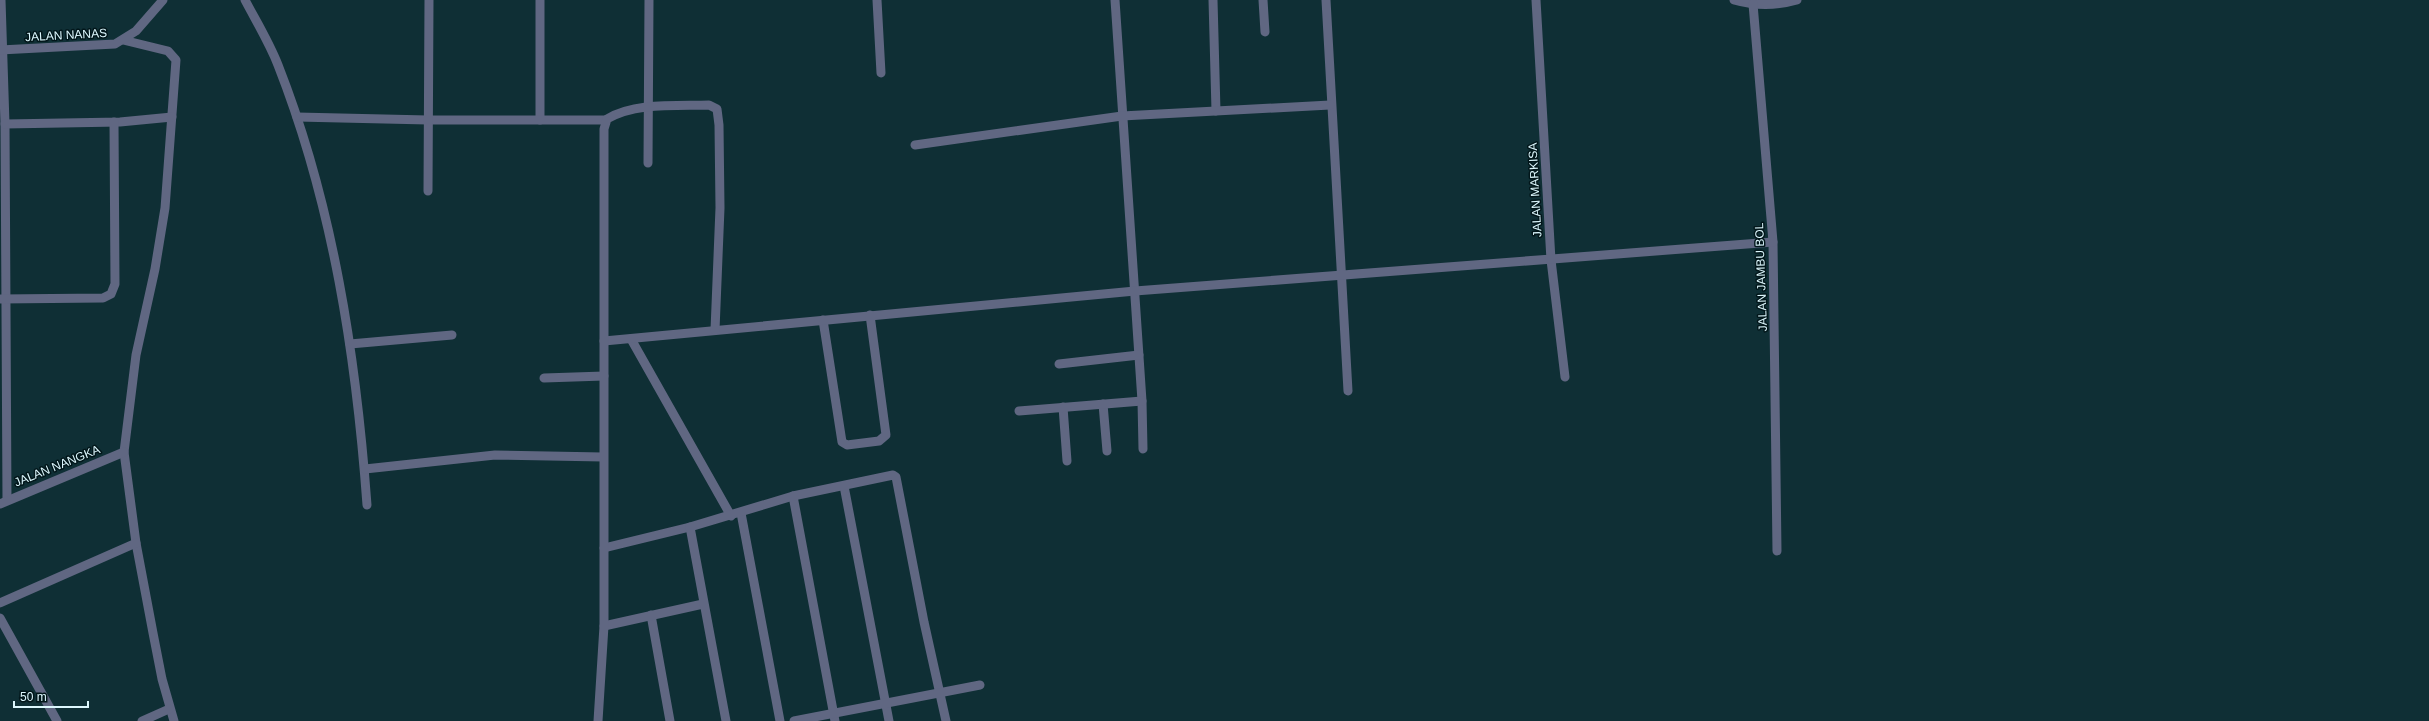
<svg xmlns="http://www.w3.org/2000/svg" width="2429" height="721" viewBox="0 0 2429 721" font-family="Helvetica,sans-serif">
  <rect width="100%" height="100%" fill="#0f2f35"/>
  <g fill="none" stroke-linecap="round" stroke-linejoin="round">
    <g stroke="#606782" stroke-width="9">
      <path d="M1,0l4,124 2,376"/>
      <path d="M245,0c11,21 24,42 33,65 55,140 78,290 89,440"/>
      <path d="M540,0v120"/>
      <path d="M877,0l4,73"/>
      <path d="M1115,0l27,401 1,48"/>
      <path d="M1213,0l3,111"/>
      <path d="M1263,0l2,32"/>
      <path d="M1326,0l22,391"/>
      <path d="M1536,0l15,260 14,117"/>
      <path d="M1734,0c21,6 42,6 63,0"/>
      <path d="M1753,4l20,238 4,309"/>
      <path d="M123,40l45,11 8,9 -11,148 -10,61 -19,86 -12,97 12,91 17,90 9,46 12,42"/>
      <path d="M0,50l115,-6 21,-13 27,-31"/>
      <path d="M297,117l131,3h178"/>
      <path d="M5,124l115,-2 52,-5"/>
      <path d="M915,145l207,-29 208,-11"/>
      <path d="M648,163l1,-163"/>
      <path d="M428,191l1,-191"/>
      <path d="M0,299l103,-1 8,-4 4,-10 -1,-162"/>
      <path d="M823,320l19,122 5,3 32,-4 7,-6 -16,-120"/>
      <path d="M631,339l100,177"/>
      <path d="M604,341l531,-50 638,-49"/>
      <path d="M350,344l102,-9"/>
      <path d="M1059,364l80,-9"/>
      <path d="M544,378l60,-2"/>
      <path d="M1103,404l4,47"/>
      <path d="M1063,407l4,54"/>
      <path d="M1019,411l123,-10"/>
      <path d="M365,469l130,-14 108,2"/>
      <path d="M844,486l45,235"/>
      <path d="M793,496l42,225"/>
      <path d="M0,504l124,-52"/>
      <path d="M741,513l39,208"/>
      <path d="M604,548l86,-21"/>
      <path d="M0,603l136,-60"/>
      <path d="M651,615l19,106"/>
      <path d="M0,618l57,103"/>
      <path d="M604,626l99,-22"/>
      <path d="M142,721l27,-12"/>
      <path d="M598,721l6,-95v-497l3,-10c28,-17 70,-13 102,-14l8,4 2,16 1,83 -5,122"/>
      <path d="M726,721l-36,-194 103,-31 100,-21 3,2 28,145 22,99"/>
      <path d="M794,721l186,-36"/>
    </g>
  </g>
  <g text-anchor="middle" stroke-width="3" stroke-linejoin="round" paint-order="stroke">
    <g font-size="12" fill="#dcf7fd" stroke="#02161a">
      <text transform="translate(66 35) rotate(-3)" y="4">JALAN NANAS</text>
      <text transform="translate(1535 190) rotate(-93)" y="4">JALAN MARKISA</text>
      <text transform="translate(1761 277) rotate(-92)" y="4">JALAN JAMBU BOL</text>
      <text transform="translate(57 466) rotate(-22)" y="4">JALAN NANGKA</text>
    </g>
  </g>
  <path d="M14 701v6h74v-6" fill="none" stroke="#dcf7fd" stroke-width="2"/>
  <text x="20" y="701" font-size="12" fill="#dcf7fd" stroke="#02161a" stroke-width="3" paint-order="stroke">50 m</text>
</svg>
